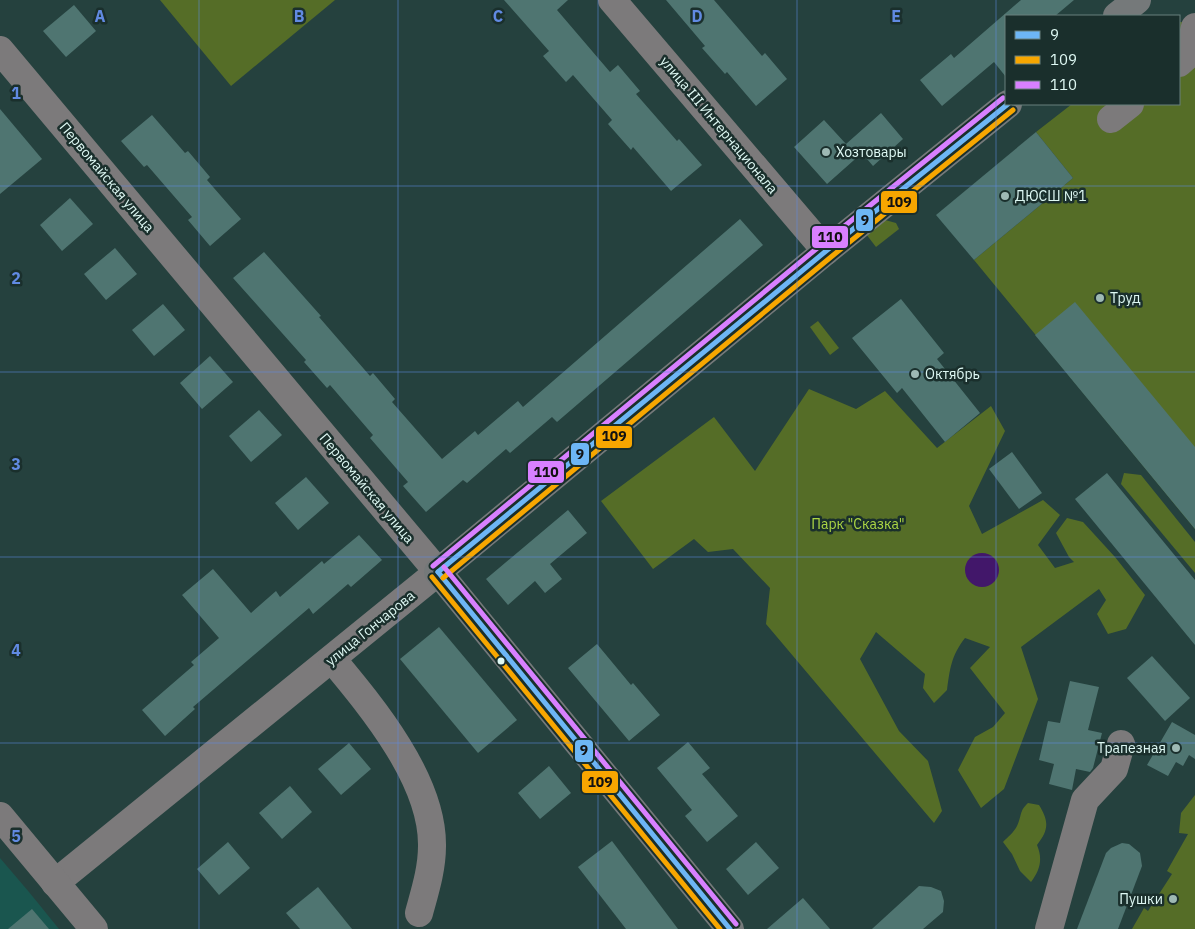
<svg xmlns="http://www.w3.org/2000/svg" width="1195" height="929" viewBox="0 0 1195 929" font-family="'IBM Plex Sans',sans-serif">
  <rect width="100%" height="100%" fill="#25413e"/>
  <path fill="#1a564f" d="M0,858l29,34 30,37h-59z"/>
  <g fill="#556d27">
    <path d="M160,0h175l-104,86z"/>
    <path d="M1179,22h16v507l-221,-269 99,-82 -37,-46 36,-28h107z"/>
    <path d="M885,220l11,3 3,6 -23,18 -10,-13z"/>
    <path d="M818,321l21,27 -9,7 -20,-28z"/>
    <path d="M809,389l47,20 29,-18 52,57 54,-42 14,25 -36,75 13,28 61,-34 17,15 -22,30 17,23 19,-6 -5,-5 -13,-24 11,-15 16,4 32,35 30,38 -19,34 -18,5 -11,-20 9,-14 -7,-11 -78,58 17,52 -34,90 -23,19 -23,-38 17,-33 18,-10 12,-14 -35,-45 20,-21 -25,-9c-14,18 -15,31 -18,52l-13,13 -11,-15 2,-14 -49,-42 -16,27 39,72 29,30 14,50 -8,12 -168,-199 4,-36 -37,-39 -25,3 -14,-13 -41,30 -52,-68 113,-84 41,54z"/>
    <path d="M1124,473l17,2 54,67v31l-74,-89z"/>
    <path d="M1195,795v134h-63l12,-21 4,3 24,-37 -5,-3 21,-37 -9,-1 2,-20z"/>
    <path d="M1028,803l11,2c10,16 10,25 -2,40 6,14 3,25 -6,37l-11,-11 -8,-17 -9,-12c5,-5 11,-10 14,-16 5,-10 2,-15 11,-23z"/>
  </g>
  <circle fill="#42176a" cx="982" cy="570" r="17"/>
  <g fill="#4f7571">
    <path d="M504,0h64l-11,10 53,62 8,-7 22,26 -4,3 41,47 2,-2 23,26 -31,26 -38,-44 -2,3 -23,-26 4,-4 -39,-45 -7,7 -23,-26 6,-5z"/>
    <path d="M666,0h48l48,56 3,-3 22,26 -31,27 -29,-34 -2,2 -23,-26 3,-2z"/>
    <path d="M1021,0h53l-19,16h-49v61l-12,-15 -52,44 -22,-26 31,-26 3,4z"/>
    <path d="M74,5l22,26 -30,26 -23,-26z"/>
    <path d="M0,109l42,50 -42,35z"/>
    <path d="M881,113l22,26 -30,27 -11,-13 -35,31 -33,-37 30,-27 22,24z"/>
    <path d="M152,115l33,38 3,-2 22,26 -3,3 34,39 -31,27 -22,-26 4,-3 -45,-52 -3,2 -23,-26z"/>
    <path d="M1036,132l37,46 -99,82 -38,-45z"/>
    <path d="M70,198l23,26 -31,27 -22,-26z"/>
    <path d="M740,219l23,26 -206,177 -5,-5 -42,36 -4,-4 -39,34 -4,-3 -37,32 -23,-26 5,-4 -38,-44 3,-3 -43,-50 -3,3 -23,-26 2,-2 -73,-82 31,-26 57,64 -2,1 51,59 3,-3 22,26 -3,3 50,57 33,-28 3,4 40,-34 5,6z"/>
    <path d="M115,248l22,26 -31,26 -22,-26z"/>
    <path d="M901,299l43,54 -7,6 43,54 -35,29 -43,-54 -5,5 -45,-55z"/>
    <path d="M1075,302l120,145v82l-160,-194z"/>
    <path d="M163,304l22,26 -31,26 -22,-26z"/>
    <path d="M210,356l23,26 -31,27 -22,-26z"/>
    <path d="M259,410l23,25 -31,27 -22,-26z"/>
    <path d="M1012,452l30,41 -23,16 -30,-40z"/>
    <path d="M1107,473l88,107v65l-120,-146z"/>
    <path d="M306,477l23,26 -31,27 -23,-27z"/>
    <path d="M568,510l19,23 -37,31 12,15 -17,14 -10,-12 -27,24 -22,-26z"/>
    <path d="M359,535l23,25 -31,27 -3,-3 -35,30 -4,-6 -116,99 2,2 -30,27 -23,-26 52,-45 -3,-3 28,-24 -37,-43 31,-26 38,44 25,-22 4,6 42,-36 2,3z"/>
    <path d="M439,627l78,93 -39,33 -78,-94z"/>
    <path d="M597,644l34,41 2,-2 27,32 -31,26 -61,-73z"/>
    <path d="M1152,656l38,42 -25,23 -38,-43z"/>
    <path d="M1070,681l29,6 -11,43 14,3 -9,35 -3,4 -14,-3 -4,21 -23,-6 5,-20 -15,-4 9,-39 12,2z"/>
    <path d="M1172,722l23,13v24l-6,-4 -6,11 -7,-4 -8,14 -21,-11z"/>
    <path d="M688,742l22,26 -8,6 36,42 -31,26 -22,-26 7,-6 -35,-42z"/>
    <path d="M349,743l22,26 -30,26 -23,-26z"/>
    <path d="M549,766l22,27 -31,26 -22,-26z"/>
    <path d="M290,786l22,26 -30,27 -23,-26z"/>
    <path d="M612,841l66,88h-52l-48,-62z"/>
    <path d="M228,842l22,26 -31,27 -22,-26z"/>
    <path d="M756,842l23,26 -31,27 -22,-26z"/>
    <path d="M1122,843l7,1 11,9 2,13 -24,63h-41l29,-76 5,-5z"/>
    <path d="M919,886l12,1 10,4 3,10 -1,11 -20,17h-51z"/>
    <path d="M318,887l34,42h-52l-14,-16z"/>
    <path d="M803,898l27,31h-63z"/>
    <path d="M32,909l17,20h-41z"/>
  </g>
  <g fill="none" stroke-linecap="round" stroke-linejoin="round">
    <g stroke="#7c7a7b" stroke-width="28">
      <path d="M612,0l214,251"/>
      <path d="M0,50l438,522 -383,311"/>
      <path d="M1179,63l9,-8 7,-28"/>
      <path d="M1111,119l19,-15"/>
      <path d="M332,659c40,48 101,121 100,187 0,23 -7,45 -13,67"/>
      <path d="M0,816l94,113"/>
      <path d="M1049,929l36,-129 29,-31 7,-25"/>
    </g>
    <g stroke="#75797a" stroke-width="28">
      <path d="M1117,16l20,-16"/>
      <path d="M730,929l-292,-357 388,-321 182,-147"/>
    </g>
    <g stroke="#1a2f2c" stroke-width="9">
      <g id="bus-1">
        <path d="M438,572l388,-321 182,-147"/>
        <path d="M438,572l292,357"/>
      </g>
    </g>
    <g stroke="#1a2f2c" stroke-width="9">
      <g id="bus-2">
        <path d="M432,577l288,352"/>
        <path d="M443,578l388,-321 182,-147"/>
      </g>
    </g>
    <g stroke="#1a2f2c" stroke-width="9">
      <g id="bus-3">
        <path d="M433,566l388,-321 182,-147"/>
        <path d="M444,567l292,357"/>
      </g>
    </g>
    <use href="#bus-1" stroke="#6db6f5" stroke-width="5"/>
    <use href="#bus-2" stroke="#f7a600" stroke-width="5"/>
    <use href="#bus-3" stroke="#d880ff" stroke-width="5"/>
  </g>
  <path fill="none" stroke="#618ae2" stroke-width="1" stroke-opacity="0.55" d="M199,0v929M398,0v929M598,0v929M797,0v929M996,0v929M0,186h1195M0,372h1195M0,557h1195M0,743h1195"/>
  <g fill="#9eb9b4" stroke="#1a2f2c" stroke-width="2">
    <circle cx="826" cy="152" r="5"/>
    <circle cx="1005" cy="196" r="5"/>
    <circle cx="1100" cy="298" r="5"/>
    <circle cx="915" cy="374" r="5"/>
    <circle cx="1176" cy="748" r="5"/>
    <circle cx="1173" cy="899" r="5"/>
  </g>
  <circle fill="#dff9f4" stroke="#1a2f2c" stroke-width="2" cx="501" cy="661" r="4.5"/>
  <g text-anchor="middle" stroke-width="5" stroke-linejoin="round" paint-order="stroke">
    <g font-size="14" fill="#dff9f4" stroke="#1a2f2c">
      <text transform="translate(719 125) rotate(50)" y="5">улица III Интернационала</text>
      <text transform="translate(107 177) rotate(50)" y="5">Первомайская улица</text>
      <text transform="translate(367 488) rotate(50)" y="5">Первомайская улица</text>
      <text transform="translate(370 628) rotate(-39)" y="5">улица Гончарова</text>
    </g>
    <g font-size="14" fill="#dff9f4" stroke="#1a2f2c" text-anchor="start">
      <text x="836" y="157">Хозтовары</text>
      <text x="1015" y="201">ДЮСШ №1</text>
      <text x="1110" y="303">Труд</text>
      <text x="925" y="379">Октябрь</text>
      <text x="1166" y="753" text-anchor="end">Трапезная</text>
      <text x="1163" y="904" text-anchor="end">Пушки</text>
    </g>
    <g font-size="14" fill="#add744" stroke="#1a2f2c">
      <text x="858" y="529">Парк "Сказка"</text>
    </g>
  </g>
  <g font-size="16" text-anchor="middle" font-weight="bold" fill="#618ae2" stroke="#1a2f2c" stroke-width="5" stroke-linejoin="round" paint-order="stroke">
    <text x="100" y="22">A</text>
    <text x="299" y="22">B</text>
    <text x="498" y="22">C</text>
    <text x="697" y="22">D</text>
    <text x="896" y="22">E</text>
    <text x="16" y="99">1</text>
    <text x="16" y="284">2</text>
    <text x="16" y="470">3</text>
    <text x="16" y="656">4</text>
    <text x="16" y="842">5</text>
  </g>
  <g stroke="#1a2f2c" stroke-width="2">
    <rect x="880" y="190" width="38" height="24" rx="5" fill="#f7a600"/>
    <rect x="855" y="208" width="19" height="24" rx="5" fill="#6db6f5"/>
    <rect x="811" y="225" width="38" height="24" rx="5" fill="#d880ff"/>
    <rect x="595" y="425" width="38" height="24" rx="5" fill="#f7a600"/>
    <rect x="570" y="442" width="20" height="24" rx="5" fill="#6db6f5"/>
    <rect x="527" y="460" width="38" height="24" rx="5" fill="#d880ff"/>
    <rect x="574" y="739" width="20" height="24" rx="5" fill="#6db6f5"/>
    <rect x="581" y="770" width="38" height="24" rx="5" fill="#f7a600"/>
  </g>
  <g font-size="14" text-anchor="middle" font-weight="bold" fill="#111">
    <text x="899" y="207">109</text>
    <text x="865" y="225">9</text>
    <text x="830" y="242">110</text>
    <text x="614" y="441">109</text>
    <text x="580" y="459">9</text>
    <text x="546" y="477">110</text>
    <text x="584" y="755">9</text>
    <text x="600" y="787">109</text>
  </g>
  <rect x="1005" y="15" width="175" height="90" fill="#1a2f2c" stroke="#69807c"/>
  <rect x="1015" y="31" width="25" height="8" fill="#6db6f5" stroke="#69807c"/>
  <text x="1050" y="40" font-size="15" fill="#dff9f4">9</text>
  <rect x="1015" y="56" width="25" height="8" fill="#f7a600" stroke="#69807c"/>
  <text x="1050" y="65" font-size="15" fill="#dff9f4">109</text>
  <rect x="1015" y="81" width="25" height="8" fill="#d880ff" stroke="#69807c"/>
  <text x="1050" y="90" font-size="15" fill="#dff9f4">110</text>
</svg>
